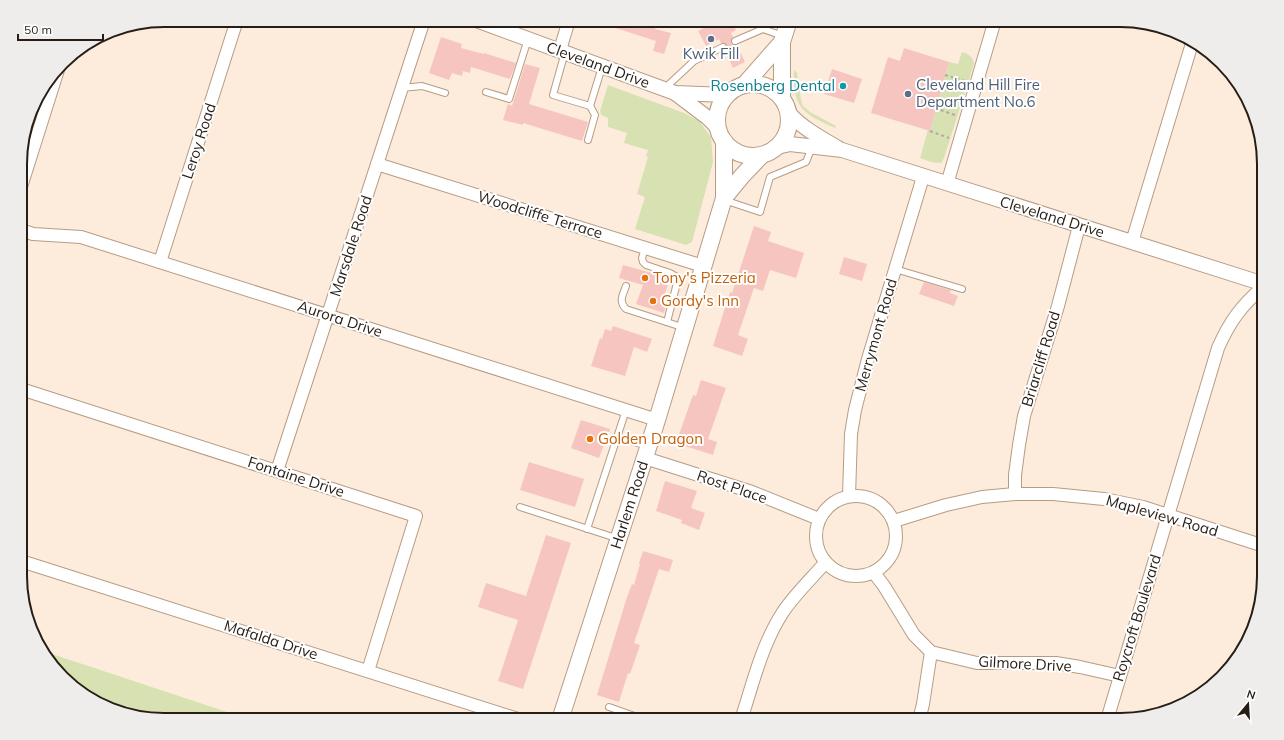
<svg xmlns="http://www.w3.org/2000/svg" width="1284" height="740" viewBox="0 0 1284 740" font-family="Mulish,sans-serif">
  <rect width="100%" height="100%" fill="#fdecdc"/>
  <g fill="#d7e1b2">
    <path d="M962,52c7,2 11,5 12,12l-30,94 -3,5 -10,-1 -11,-4 8,-28 2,1 19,-69 9,2z"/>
    <path d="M794,70l3,3 4,27 2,6 7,6 26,14 -1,2c-32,-14 -43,-21 -41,-58z"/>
    <path d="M608,85l76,28 15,8 12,16 2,25 -21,80 -6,3 -51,-16 10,-32 -8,-3 11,-37 -2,-1 2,-6 -24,-7 3,-10 -19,-6v-9l-7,-3 -1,-4z"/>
    <path d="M43,651l208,69h-87l-72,-19 -48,-45z"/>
  </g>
  <g fill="#f6c5c0">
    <path d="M597,20h52l8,3 -2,6 16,4 -7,21 -11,-3 3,-10 -59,-19z"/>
    <path d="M718,20h12l6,10 -5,3 2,4 -2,3v2l2,3h4l8,17 -12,6 -8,-17 2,-3 -1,-4 -5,-1 -2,-4 -13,7 -8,-15z"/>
    <path d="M441,37l21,7 -1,4 23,6v-1l32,10 -6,16 -39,-12 -1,6 -7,-2 -1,5 -10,-3 -3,7 -20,-7z"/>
    <path d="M904,48l45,14 -19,69 -59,-18 17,-56 12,4z"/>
    <path d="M525,64l15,4 -11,36 59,18 -6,19 -59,-18v2l-20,-5 5,-16 4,2z"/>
    <path d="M832,69l30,10 -8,24 -30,-9z"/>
    <path d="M754,226l17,6 -3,9 36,12 -8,25 -26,-8 -7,21 -9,-3 -16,47 10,4 -6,17 -29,-10 17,-54 2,1z"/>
    <path d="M844,257l23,7 -5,17 -23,-7z"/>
    <path d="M623,265l47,13 -6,19 4,1 -4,15 -28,-9 7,-19 -24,-7z"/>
    <path d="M924,282l27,8 -1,3 8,3 -4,10 -35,-12z"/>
    <path d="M613,326l39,13 -5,13 -13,-5 -9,29 -34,-10 9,-28 2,1 3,-10 6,2z"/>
    <path d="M701,380l25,8 -18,51 9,3 -4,13 -37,-12 17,-48 3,1z"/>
    <path d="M581,420l29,9 -11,29 -28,-10z"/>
    <path d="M529,462l55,17 -9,28 -55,-17z"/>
    <path d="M665,481l32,10 -6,17 14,5 -6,17 -18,-7 1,-3 -26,-9z"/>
    <path d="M546,535l25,8 -48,146 -25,-8 20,-61 -40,-13 8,-24 40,13z"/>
    <path d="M643,551l30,9 -4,12 -10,-3 -25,74 6,2 -10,29 -2,-1 -9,29 -22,-7 30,-98 5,-13 2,1 6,-21 -1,-1z"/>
  </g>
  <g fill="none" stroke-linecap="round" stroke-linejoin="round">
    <g stroke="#b79c84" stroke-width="8">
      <g id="service">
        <path d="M735,41l28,-12 20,7"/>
        <path d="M565,52l-12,43 37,11 12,-39"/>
        <path d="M402,88l20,-2 23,7"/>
        <path d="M665,88l29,-27 29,-14"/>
        <path d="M486,92l23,7 19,-60"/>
        <path d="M588,140l7,-25 -5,-9"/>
        <path d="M724,200l36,12 10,-35 36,-15 6,-15"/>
        <path d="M645,248l-3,10 1,4 3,3 24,8 7,4v6l-10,39"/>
        <path d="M895,269l67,20"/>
        <path d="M626,286c-3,9 -8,15 0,23l59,19"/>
        <path d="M617,437l31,9"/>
        <path d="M520,507l99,32"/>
        <path d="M587,529l39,-119"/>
        <path d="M609,707l34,12 -1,1"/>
      </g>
    </g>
    <g stroke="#b79c84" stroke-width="14">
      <g id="minor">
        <path d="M560,50l9,-30"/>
        <path d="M377,164l326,102"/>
        <path d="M947,184l48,-164"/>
        <path d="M21,187l37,-117"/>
        <path d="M21,230l12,4 48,3 576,183"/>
        <path d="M1132,242l61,-202"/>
        <path d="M160,262l77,-242"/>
        <path d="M21,389l395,127 -48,155"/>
        <path d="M645,458l107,34 67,27"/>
        <path d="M277,471l147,-451"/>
        <path d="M1015,494v-19l4,-30 5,-29 34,-110 21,-80"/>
        <circle cx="856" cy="536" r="40"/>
        <path d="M849,496l2,-62 4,-24 13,-51 55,-182"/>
        <path d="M894,521l52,-16 36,-8 33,-3h38l51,5 39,8 121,39"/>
        <path d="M21,561l500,159"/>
        <path d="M874,573l10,13 30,49 17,17 46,11h79l24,4 40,9"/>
        <path d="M741,720c12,-37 21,-76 42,-108 12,-18 28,-33 42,-49"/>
        <path d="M919,720l4,-16 8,-52"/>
        <path d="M1107,720l111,-372c12,-27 23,-42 46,-62"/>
      </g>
    </g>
    <g stroke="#b79c84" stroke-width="16">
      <g id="tertiary">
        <path d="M476,20l199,73 52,2"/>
        <path d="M675,93l33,25 10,10"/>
        <path d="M789,113c13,15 32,25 49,35"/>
        <path d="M777,147l13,-3 52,6 422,134"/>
      </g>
    </g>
    <g stroke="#b79c84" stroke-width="18">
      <g id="secondary">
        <path d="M745,84l37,-42"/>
        <circle cx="753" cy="120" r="36"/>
        <path d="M782,97v-55l7,-22"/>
        <path d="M724,198l18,-22 20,-21"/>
        <path id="s1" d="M560,720l97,-300 67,-222v-57"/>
      </g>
    </g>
    <g stroke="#b5a799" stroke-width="2" stroke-dasharray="3 3" stroke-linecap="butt">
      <path d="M945,75l20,6"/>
      <path d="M935,108l20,7"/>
      <path d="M930,131l19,7"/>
    </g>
    <use href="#service" stroke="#fff" stroke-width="6"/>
    <use href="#minor" stroke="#fff" stroke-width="12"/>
    <use href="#tertiary" stroke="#fff" stroke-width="14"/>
    <use href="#secondary" stroke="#fff" stroke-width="16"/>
  </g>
  <g fill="#5c6f8a" stroke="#fff" stroke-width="1.5">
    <circle cx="711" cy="39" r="4"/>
    <circle cx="908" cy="94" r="4"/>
  </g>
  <circle fill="#0f9aa8" stroke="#fff" stroke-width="1.5" cx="843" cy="86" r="4"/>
  <g fill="#e8710a" stroke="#fff" stroke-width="1.5">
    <circle cx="645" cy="278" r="4"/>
    <circle cx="653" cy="301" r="4"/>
    <circle cx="590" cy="439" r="4"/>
  </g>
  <g text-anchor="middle" stroke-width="4" stroke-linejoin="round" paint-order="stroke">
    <g font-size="15" fill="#4e5e75" stroke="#fff">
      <text x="711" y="59">Kwik Fill</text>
      <text x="916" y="90" text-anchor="start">Cleveland Hill Fire<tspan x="916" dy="17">Department No.6</tspan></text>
    </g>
    <g font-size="15" fill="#271d14" stroke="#fff">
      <text transform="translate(598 65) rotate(20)" y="5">Cleveland Drive</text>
      <text transform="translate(199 141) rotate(-72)" y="5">Leroy Road</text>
      <text transform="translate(540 215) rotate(17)" y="5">Woodcliffe Terrace</text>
      <text transform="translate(1052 217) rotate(17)" y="5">Cleveland Drive</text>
      <text transform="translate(351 246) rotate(-72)" y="5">Marsdale Road</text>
      <text transform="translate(340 319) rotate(18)" y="5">Aurora Drive</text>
      <text transform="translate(876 335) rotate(-74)" y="5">Merrymont Road</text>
      <text transform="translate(1041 359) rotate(-73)" y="5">Briarcliff Road</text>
      <text transform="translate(296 477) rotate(18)" y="5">Fontaine Drive</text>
      <text transform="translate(732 487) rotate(19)" y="5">Rost Place</text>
      <text dy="5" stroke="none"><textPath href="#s1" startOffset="226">Harlem Road</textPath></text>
      <text transform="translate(1162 516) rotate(16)" y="5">Mapleview Road</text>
      <text transform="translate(1137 618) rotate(-73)" y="5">Roycroft Boulevard</text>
      <text transform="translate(271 640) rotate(18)" y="5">Mafalda Drive</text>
      <text transform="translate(1025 664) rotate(3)" y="5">Gilmore Drive</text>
    </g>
    <g font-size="15" fill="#0d838f" stroke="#fff" text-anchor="end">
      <text x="835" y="91">Rosenberg Dental</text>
    </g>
    <g font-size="15" fill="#c56008" stroke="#fff" text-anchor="start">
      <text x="653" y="283">Tony's Pizzeria</text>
      <text x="661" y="306">Gordy's Inn</text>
      <text x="598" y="444">Golden Dragon</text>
    </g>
  </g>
  <path d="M0 0H1284V740H0ZM164 27H1120A137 137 0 0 1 1257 164V576A137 137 0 0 1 1120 713H164A137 137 0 0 1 27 576V164A137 137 0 0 1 164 27Z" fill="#eeedec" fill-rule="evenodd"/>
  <path fill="none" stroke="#271d14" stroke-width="2" d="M164 27H1120A137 137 0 0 1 1257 164V576A137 137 0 0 1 1120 713H164A137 137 0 0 1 27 576V164A137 137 0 0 1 164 27Z"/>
  <g transform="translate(1248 704) rotate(18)" stroke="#ffffff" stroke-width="3" paint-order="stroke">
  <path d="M0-3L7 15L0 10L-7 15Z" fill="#271d14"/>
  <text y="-6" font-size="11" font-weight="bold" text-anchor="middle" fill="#271d14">N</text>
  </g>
  <path d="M18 34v6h85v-6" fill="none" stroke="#271d14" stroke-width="2"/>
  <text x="24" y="34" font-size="12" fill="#271d14" stroke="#ffffff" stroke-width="3" paint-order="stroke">50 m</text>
</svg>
